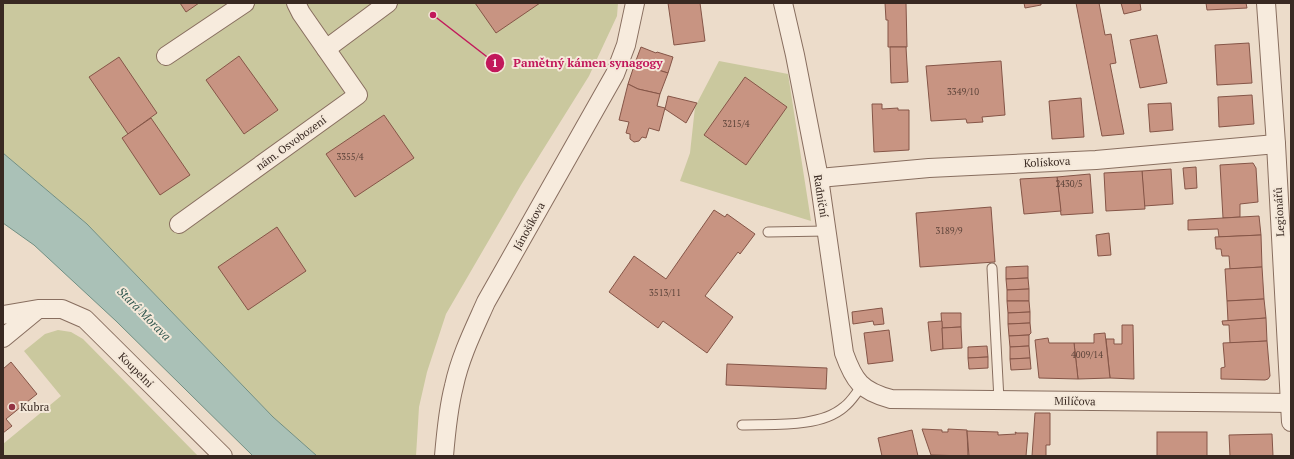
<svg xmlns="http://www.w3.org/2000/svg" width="1294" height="459" viewBox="0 0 1294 459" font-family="'PT Serif',serif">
  <rect width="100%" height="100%" fill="#ecdcca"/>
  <g fill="#cac89e">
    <path d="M3,3h615l-1,13 -28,60 -68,109 -75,129 -19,58 -8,35 -3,49h-99l-44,-39 -186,-193 -84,-71z"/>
    <path d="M719,61l69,13 23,147 -131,-40 10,-28 5,-46z"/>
    <path d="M58,330l13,2 12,7 115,117h-195v-12l58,-48 -37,-45 21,-17z"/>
  </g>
  <path fill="#aac1b7" stroke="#718f83" d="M3,153l84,71 186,193 44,39h-64l-137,-135 -82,-76 -31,-22z"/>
  <g fill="#c89482" stroke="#855547">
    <path d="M180,3h19l-13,9z"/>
    <path d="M475,3h65l-44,30z"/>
    <path d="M668,3h32l5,38 -31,4z"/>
    <path d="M885,3h21l1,44h-19v-27h-2z"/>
    <path d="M1024,3h17v2l-16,3z"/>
    <path d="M1076,3h23l6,32 6,-1 5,29 -6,1 14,70 -22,2z"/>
    <path d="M1121,3h19l1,7 -17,4z"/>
    <path d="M1206,3h40l1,5 -40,2z"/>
    <path d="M1157,35l10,48 -27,5 -10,-48z"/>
    <path d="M1249,43l3,40 -35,2 -2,-40z"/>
    <path d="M641,47l15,6 1,-1 16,5 -5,16 -33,-10z"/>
    <path d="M890,47h16l2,35 -17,1z"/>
    <path d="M239,56l39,54 -34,24 -38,-54z"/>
    <path d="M119,57l38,56 -29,21 -39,-57z"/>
    <path d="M1001,61l4,54 -23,2 1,5 -16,1 -1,-4 -35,2 -5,-55z"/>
    <path d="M635,63l33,10 -8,21 -22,-5 -10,-5z"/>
    <path d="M745,77l42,30 -41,58 -42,-30z"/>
    <path d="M628,84l10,5 22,5 -3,12 8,2 -6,23 -10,-3 -3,10 -4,-1 -3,4 -5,1 -4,-3v-5l-4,-1 3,-11 -10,-2z"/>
    <path d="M1252,95l2,29 -35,3 -1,-30z"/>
    <path d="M668,96l29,7 -11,20 -21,-14z"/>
    <path d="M1081,98l3,39 -32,2 -3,-38z"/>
    <path d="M1171,103l2,27 -23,2 -2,-28z"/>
    <path d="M872,104h10v5l16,-1v2h11v40l-35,2z"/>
    <path d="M384,115l30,43 -59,39 -29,-43z"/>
    <path d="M151,118l39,57 -30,20 -38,-57z"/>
    <path d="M1253,163l3,5 2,34 -18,2v13l-17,1 -3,-53z"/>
    <path d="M1196,167l1,21 -12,1 -2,-21z"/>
    <path d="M1171,169l2,35 -29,2 -2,-35z"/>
    <path d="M1142,171l3,38 -39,2 -2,-38z"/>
    <path d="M1090,174l3,39 -32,2 -4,-38z"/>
    <path d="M1057,177l4,34 -37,3 -4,-35z"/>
    <path d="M991,207l4,55 -75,5 -4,-54z"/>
    <path d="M714,210l11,7 2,-3 28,20 -15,20 -2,-2 -33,44 28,21 -26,36 -44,-32 -5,7 -49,-36 25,-36 32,23z"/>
    <path d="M1259,216l2,19 -42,2 -1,-8 -30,1v-10z"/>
    <path d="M277,227l29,44 -58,39 -30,-43z"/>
    <path d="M1109,233l2,22 -13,1 -2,-21z"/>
    <path d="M1261,235l1,32 -32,2 -1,-13h-7l-1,-7h-5l-1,-12z"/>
    <path d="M1028,266v12l-22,1v-12z"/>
    <path d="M1262,267l2,32 -37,2 -2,-32z"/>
    <path d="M1028,278l1,11 -22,1 -1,-11z"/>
    <path d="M1029,289v12h-22v-11z"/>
    <path d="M1264,299l2,19 -38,3 -1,-20z"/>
    <path d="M1007,301h22l1,11 -22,1z"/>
    <path d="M882,308l2,16 -10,1 -1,-4 -20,3 -1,-12z"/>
    <path d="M1030,312v11l-22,1v-11z"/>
    <path d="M941,313h20v14l-19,1z"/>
    <path d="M1266,318l1,23 -37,2 -1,-18h-6l-1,-4z"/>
    <path d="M942,321l1,28 -12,2 -3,-29z"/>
    <path d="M1030,323l1,10 -2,2 -20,1 -1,-12z"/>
    <path d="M1122,325h11l1,54 -24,-1 -4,-39h8v5h8z"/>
    <path d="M961,327l1,21 -19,1 -1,-21z"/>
    <path d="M889,330l4,31 -25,3 -4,-31z"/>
    <path d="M1105,333l5,45 -32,1 -4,-36h20v-9z"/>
    <path d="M1029,335v11l-19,1 -1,-11z"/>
    <path d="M1048,338l1,5h25l4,36 -39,-1 -4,-38z"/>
    <path d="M1267,341l3,35 -2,3 -3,1 -44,-1v-11l4,-1 -2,-24z"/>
    <path d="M987,346l1,11 -20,1v-11z"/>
    <path d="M1029,346l1,12 -20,1v-12z"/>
    <path d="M988,357v11l-19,1 -1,-11z"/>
    <path d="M1030,358l1,11 -20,1 -1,-11z"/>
    <path d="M11,362l26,32 -31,25 6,7 -9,7v-64z"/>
    <path d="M727,364l100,4 -1,21 -100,-4z"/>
    <path d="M1035,413h15v32h-4v11h-14z"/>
    <path d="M922,429l20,1v2h6v-3l19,1 1,26 -37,-1z"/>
    <path d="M912,430l6,26h-36l-4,-18z"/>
    <path d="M967,431l31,1v3l18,-1 -1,-2 2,1h11l-2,23h-57z"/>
    <rect x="1157" y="432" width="50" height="24"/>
    <path d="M1272,434l1,22h-43l-1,-21z"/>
  </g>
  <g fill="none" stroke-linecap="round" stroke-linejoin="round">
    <g stroke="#886e5f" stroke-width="11">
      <g id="lane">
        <path d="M768,232l59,-1"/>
        <path d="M992,268l7,132"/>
        <path d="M742,425c30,-1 78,3 102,-18 7,-5 12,-14 18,-21"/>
      </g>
    </g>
    <g stroke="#886e5f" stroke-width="20">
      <g id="street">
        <path d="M783,3l12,52 24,123 25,175c10,28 17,38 47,46l400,4"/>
        <path d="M1266,3l10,141 15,278"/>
        <path d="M326,49l62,-46"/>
        <path d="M166,56l79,-53"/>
        <path d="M819,178l110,-10 167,-8 180,-16"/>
        <path d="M179,224l179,-129 -57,-82 -5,-10"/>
        <path d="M3,315l35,-6h24l23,10 138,137"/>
        <path d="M3,338l34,-28"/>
        <path d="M444,456c2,-24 4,-47 10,-70 6,-29 20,-57 32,-84l129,-228 11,-29 9,-42"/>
      </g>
    </g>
    <use href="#lane" stroke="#f7ebdd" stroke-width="9"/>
    <use href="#street" stroke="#f7ebdd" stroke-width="18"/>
  </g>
  <circle fill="#933343" stroke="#f4e8d9" stroke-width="1.5" cx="12" cy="407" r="4"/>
  <g text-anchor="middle" stroke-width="4" stroke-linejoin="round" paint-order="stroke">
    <g font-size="9" fill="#5d443a">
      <text x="963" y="95">3349/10</text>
      <text x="736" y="127">3215/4</text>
      <text x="350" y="160">3355/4</text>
      <text x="1069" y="187">2430/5</text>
      <text x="949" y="234">3189/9</text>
      <text x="665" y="296">3513/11</text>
      <text x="1087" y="358">4009/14</text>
    </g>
    <g font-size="11" fill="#392922" stroke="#f4e8d9">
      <text transform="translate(291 143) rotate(-36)" y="4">nám. Osvobození</text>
      <text transform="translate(1047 162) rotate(-3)" y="4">Kolískova</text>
      <text transform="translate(821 196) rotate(81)" y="4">Radniční</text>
      <text transform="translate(1279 212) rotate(-93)" y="4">Legionářů</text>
      <text transform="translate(529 226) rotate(-61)" y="4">Jánošíkova</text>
      <text transform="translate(136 370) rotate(45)" y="4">Koupelní</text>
      <text transform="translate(1075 401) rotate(1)" y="4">Milíčova</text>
    </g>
    <g font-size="11" fill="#392922" stroke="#f4e8d9" text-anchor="start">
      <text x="20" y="411">Kubra</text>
    </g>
    <g font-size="12" font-style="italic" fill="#325850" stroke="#f4e8d9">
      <text transform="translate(144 314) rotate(45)" y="4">Stará Morava</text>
    </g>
  </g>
  <path fill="none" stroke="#c2185b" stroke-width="1.5" d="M433 15L495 63"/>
  <g fill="#c2185b" stroke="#f4e8d9" stroke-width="1.5">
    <circle cx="433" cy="15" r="4"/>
    <circle cx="495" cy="63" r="10"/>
  </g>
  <g font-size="12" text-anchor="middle" font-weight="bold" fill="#fff">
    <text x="495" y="67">1</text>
  </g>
  <g font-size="12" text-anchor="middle" font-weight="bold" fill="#c2185b" stroke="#f4e8d9" stroke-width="4" stroke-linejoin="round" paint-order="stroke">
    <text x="588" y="67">Pamětný kámen synagogy</text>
  </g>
  <rect width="1294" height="459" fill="none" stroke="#392922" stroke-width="8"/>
</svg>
